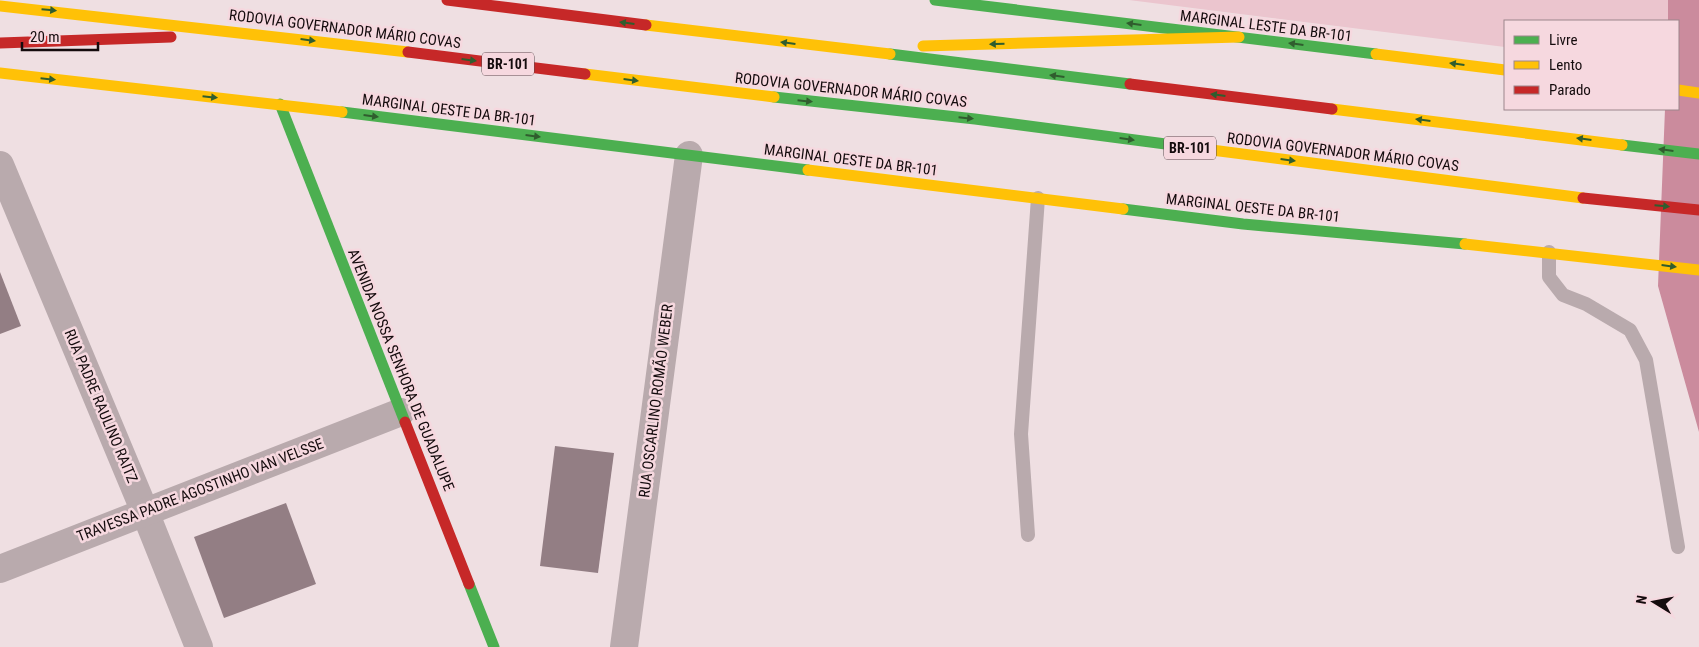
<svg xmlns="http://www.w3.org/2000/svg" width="1699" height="647" viewBox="0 0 1699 647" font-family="'Roboto Condensed',sans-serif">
  <rect width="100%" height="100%" fill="#efdfe2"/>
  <path fill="#ebc5ce" d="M1129,0h539v21h-163v26z"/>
  <path fill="#cb8b9d" d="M1668,0h31v432l-41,-146 7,-177h13v-88h-10z"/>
  <g fill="#937e84">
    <path d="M0,272l21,54 -21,8z"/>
    <path d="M555,446l59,7 -16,120 -58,-7z"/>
    <path d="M286,503l30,81 -92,34 -30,-81z"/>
  </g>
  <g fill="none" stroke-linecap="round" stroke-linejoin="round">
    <g stroke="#b9aaad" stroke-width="14">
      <path d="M1549,252v25l14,18 23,9 44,26 16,30 32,187"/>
      <path d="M1028,535l-7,-101 17,-236"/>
    </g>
    <g stroke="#b9aaad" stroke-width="28">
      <path d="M0,165l145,347 54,135"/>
      <path d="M0,569l401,-157"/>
      <path d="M624,647l65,-492"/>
    </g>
    <g stroke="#4caf50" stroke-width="11">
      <path d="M935,0l441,54"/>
      <path d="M890,54l240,30"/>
      <path d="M774,97l201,22 221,29"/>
      <path d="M280,104l125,318"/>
      <path d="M342,112l466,58"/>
      <path d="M1622,145l77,9"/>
      <path d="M1123,209l120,15 222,20"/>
      <path d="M469,584l25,63"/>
    </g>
    <g stroke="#ffc107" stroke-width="11">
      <path d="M0,6l408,46"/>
      <path d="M646,25l244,29"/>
      <path d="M923,46l316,-9"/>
      <path d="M1376,54l129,16"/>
      <path d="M0,73l342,39"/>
      <path d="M585,74l189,23"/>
      <path d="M1678,90l21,3"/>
      <path d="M1332,109l290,36"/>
      <path d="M1196,148l387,50"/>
      <path d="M808,170l315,39"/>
      <path d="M1465,244l234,26"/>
    </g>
    <g stroke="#c62828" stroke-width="11">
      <path d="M447,0l199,25"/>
      <path d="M0,43l171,-6"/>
      <path d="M408,52l177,22"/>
      <path d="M1130,84l202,25"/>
      <path d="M1583,198l116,12"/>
      <path d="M405,422l64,162"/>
    </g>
  </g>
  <defs><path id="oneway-solid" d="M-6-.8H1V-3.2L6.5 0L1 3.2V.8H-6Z" transform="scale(1.25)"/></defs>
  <g fill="#305d2e">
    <use href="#oneway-solid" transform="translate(49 10) rotate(5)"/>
    <use href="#oneway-solid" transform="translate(627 23) rotate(-173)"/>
    <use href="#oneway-solid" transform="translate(1134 24) rotate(-173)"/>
    <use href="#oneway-solid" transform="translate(308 40) rotate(7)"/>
    <use href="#oneway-solid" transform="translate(788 43) rotate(-173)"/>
    <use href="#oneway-solid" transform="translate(997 44) rotate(178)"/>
    <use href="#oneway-solid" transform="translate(1296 44) rotate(-173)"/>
    <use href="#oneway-solid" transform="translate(469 60) rotate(7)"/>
    <use href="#oneway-solid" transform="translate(1457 64) rotate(-173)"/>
    <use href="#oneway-solid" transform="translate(1057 76) rotate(-173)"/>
    <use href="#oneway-solid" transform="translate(48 79) rotate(6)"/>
    <use href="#oneway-solid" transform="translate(631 80) rotate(7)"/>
    <use href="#oneway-solid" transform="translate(1218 95) rotate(-173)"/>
    <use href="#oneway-solid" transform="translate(210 97) rotate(6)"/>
    <use href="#oneway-solid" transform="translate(805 101) rotate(6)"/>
    <use href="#oneway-solid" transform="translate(371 116) rotate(7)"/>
    <use href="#oneway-solid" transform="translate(966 118) rotate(6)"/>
    <use href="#oneway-solid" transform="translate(1423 120) rotate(-173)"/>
    <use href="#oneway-solid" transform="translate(533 136) rotate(7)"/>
    <use href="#oneway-solid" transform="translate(1127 139) rotate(8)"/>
    <use href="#oneway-solid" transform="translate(1584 139) rotate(-173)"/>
    <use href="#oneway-solid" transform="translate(1666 150) rotate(-173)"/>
    <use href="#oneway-solid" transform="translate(1288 160) rotate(7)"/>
    <use href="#oneway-solid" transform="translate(1662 206) rotate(5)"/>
    <use href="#oneway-solid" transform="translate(1669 266) rotate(7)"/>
  </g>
  <g text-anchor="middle" stroke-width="5" stroke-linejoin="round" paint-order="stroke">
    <g fill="#f6d8df" stroke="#58484c" stroke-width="1">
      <rect x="482" y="52.5" width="52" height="23" rx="4"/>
      <rect x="1164" y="136.5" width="52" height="23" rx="4"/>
    </g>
    <g font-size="14" font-weight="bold" fill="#140b0d">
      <text x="508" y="69">BR-101</text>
      <text x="1190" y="153">BR-101</text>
    </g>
    <g font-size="15" fill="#140b0d" stroke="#f6d8df">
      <text transform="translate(1266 26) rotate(7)" y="5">MARGINAL LESTE DA BR-101</text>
      <text transform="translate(345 29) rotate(7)" y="5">RODOVIA GOVERNADOR MÁRIO COVAS</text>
      <text transform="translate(851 90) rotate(6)" y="5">RODOVIA GOVERNADOR MÁRIO COVAS</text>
      <text transform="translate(449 110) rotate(7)" y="5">MARGINAL OESTE DA BR-101</text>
      <text transform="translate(1343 152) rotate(7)" y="5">RODOVIA GOVERNADOR MÁRIO COVAS</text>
      <text transform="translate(851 160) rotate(7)" y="5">MARGINAL OESTE DA BR-101</text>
      <text transform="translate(1253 208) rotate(6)" y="5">MARGINAL OESTE DA BR-101</text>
      <text transform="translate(401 370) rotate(68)" y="5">AVENIDA NOSSA SENHORA DE GUADALUPE</text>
      <text transform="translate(656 401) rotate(-83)" y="5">RUA OSCARLINO ROMÃO WEBER</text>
      <text transform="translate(101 406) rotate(67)" y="5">RUA PADRE RAULINO RAITZ</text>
      <text transform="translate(200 490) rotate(-21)" y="5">TRAVESSA PADRE AGOSTINHO VAN VELSSE</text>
    </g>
  </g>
  <rect x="1504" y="20" width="175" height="90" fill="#f6d8df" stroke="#9c868b"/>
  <rect x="1514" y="36" width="25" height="8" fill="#4caf50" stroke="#9c868b"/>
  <text x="1549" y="45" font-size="15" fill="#140b0d">Livre</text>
  <rect x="1514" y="61" width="25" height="8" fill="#ffc107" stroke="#9c868b"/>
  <text x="1549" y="70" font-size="15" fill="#140b0d">Lento</text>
  <rect x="1514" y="86" width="25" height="8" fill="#c62828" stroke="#9c868b"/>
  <text x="1549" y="95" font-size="15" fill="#140b0d">Parado</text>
  <g transform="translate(1654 602) rotate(280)" stroke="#f6d8df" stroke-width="4" paint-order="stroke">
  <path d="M0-4L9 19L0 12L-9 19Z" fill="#140b0d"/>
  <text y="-8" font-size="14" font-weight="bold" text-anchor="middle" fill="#140b0d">N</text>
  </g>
  <path d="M22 42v8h76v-8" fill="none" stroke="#140b0d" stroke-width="2.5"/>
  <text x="30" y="42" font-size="15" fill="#140b0d" stroke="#f6d8df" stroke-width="4" paint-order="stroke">20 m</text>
</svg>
